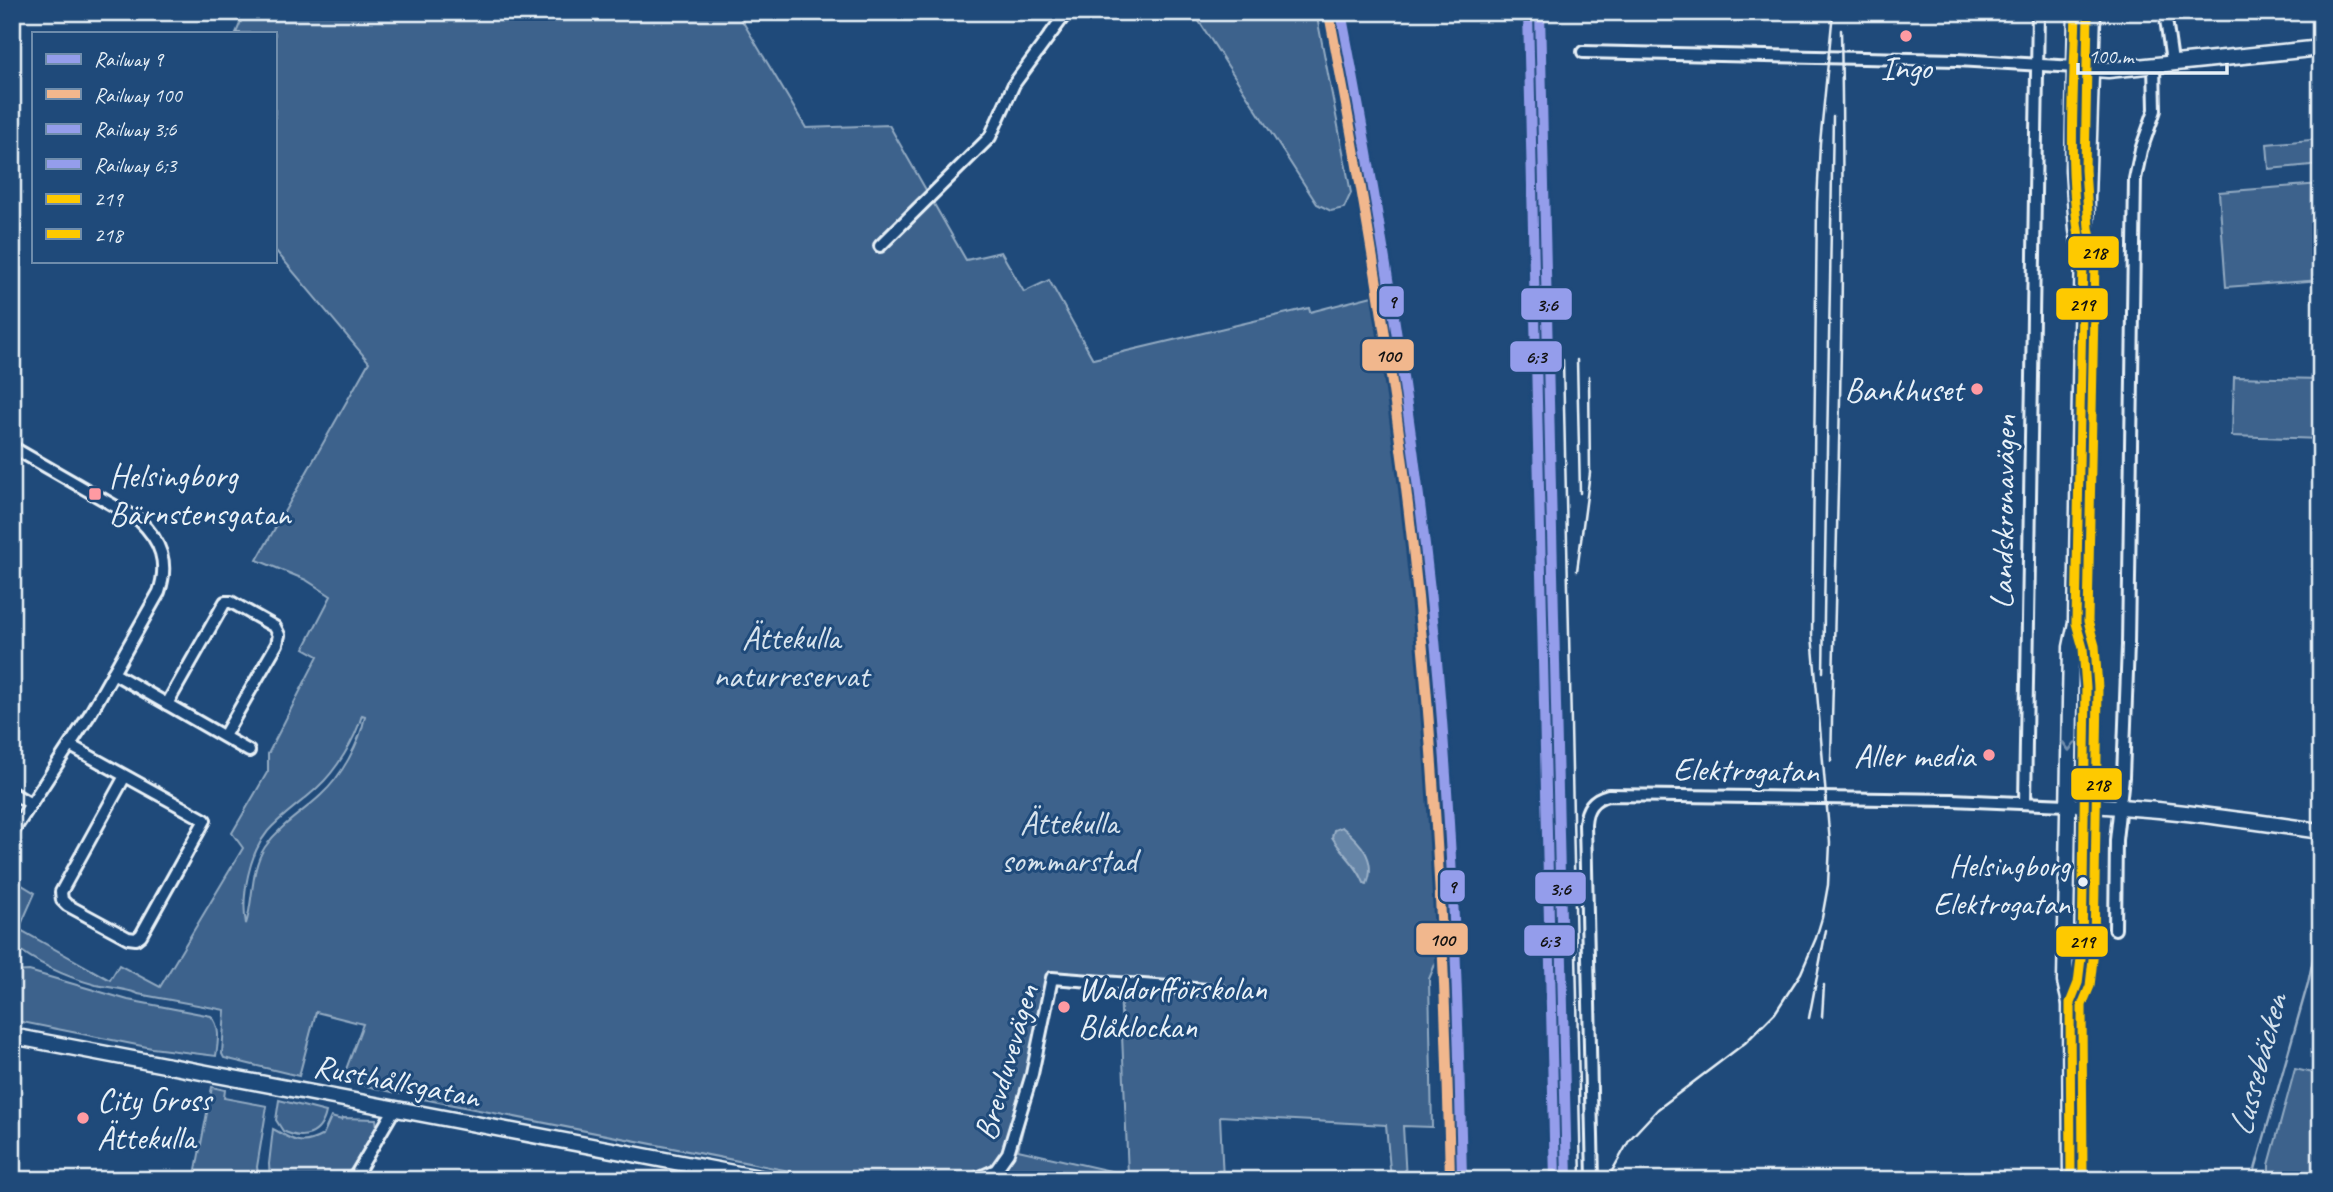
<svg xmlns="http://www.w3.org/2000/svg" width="2333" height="1192" viewBox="0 0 2333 1192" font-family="Caveat,sans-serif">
  <rect width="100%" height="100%" fill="#1f4a7a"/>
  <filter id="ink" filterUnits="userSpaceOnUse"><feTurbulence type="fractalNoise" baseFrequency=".0143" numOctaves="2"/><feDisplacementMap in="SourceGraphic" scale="14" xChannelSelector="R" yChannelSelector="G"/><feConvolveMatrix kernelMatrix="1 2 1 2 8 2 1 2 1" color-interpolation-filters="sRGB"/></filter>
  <g filter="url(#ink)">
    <g fill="#3c628c" stroke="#92aac2" stroke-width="2" fill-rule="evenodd">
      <path d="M245,12h492l69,116 83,-3 77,135 35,-8 23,40 25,-12 44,79 216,-51 1,4 66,-17c19,127 36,253 47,381 9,99 12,198 19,297l-6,-11 -7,17 3,148 -29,-1 3,54h-15l-5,-55 -166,-9 3,64h-388l-412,-81 -19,-9 -4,4 -58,-14 21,-56 -47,-12 -17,64 -75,-18 -2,-4 3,-44 -87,-16c-6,-4 -32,-7 -42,-9 -30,-8 -60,-22 -84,-41v-65l23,14 -16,36 91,51 9,-15 41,22 83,-139 -11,-15 36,-62v-17l50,-98 -14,-8 27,-52 -25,-16 -49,-20 112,-198 -94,-112v-217h-39zM362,715l3,1c-5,27 -24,61 -44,79 -19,18 -41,30 -56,52 -15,23 -11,52 -19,77 -5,-28 3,-70 22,-93 14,-16 33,-28 49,-43 19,-17 38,-48 45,-73zM1057,984l63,4 8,187 -110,-25z"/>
      <path d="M1193,12h123l35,181 -7,15 -13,3 -14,-7z"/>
      <path d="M2321,139v25l-52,5 -2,-25z"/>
      <path d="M2321,184v96l-95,7 -7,-95z"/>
      <path d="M2234,377l87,2v60l-89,-3z"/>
      <path d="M29,971l99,29 83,16c10,11 7,26 5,40l-64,-8 -140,-28v-48z"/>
      <path d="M2295,1069l26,6v105h-52v-15z"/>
      <path d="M212,1087l13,3 -1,8 43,8 -10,61 2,13h-65z"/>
      <path d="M279,1100l47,12c-5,24 -23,29 -43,19l-7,-11z"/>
      <path d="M331,1117l11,3 1,-2 33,1 1,8 -2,3 -31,50h-74l-1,-16 4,-35c20,10 26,19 50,6z"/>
    </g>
    <path fill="#6685a7" stroke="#9ab0c7" stroke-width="2" d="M1342,827c18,15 35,32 25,57l-3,-1c-7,-19 -22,-29 -32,-46l2,-7z"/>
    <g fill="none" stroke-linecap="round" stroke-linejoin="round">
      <path stroke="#9ab0c7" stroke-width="2.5" d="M2252,1180l56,-197 13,-60"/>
      <g stroke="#e8f1f8" stroke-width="16">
        <g id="street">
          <path d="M2165,12l7,50"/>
          <path d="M1583,52l374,8 119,7"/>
          <path d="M880,246l110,-109 24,-53 53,-72"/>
          <path d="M2320,359h1"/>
          <path d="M12,447l127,73c22,21 30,43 20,72l-69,122 -78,119"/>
          <path d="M113,673l136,78"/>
          <path d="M167,704l58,-102h6l44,25 4,8 -2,9 -53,92"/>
          <path d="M71,746l134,74 -64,115 -5,4 -8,-1 -61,-33 -5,-5 -1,-8 64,-116"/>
          <path d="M12,793l19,11"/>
          <path d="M2025,803l13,-791"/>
          <path d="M2115,929l1,-89 7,-63 5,-132 7,-466 6,-29 14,-40 -1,-46"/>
          <path d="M353,1180l42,-72"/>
          <path d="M973,1180l23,-10 12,-17 24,-79 20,-96 169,13"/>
          <path d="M1593,1180l-8,-356c1,-15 7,-25 23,-29l344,5 115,5"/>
        </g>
      </g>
      <g stroke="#e8f1f8" stroke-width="19">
        <g id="secondary">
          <path d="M2076,12l-3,158 4,60 3,17"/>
          <path d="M2082,68l26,2 213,-22"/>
          <path d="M2079,805c81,2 161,15 242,26"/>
          <path d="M2070,1003c20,-51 13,-111 14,-165 2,-69 11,-147 -7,-214"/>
          <path d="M12,1036l758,144"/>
          <path d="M2071,1180l-1,-177 -5,-21 6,-335 5,-24 5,-290 2,-75 3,-28 7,-218"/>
        </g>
      </g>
      <use href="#street" stroke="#1f4a7a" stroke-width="10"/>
      <use href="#secondary" stroke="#1f4a7a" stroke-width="14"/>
      <g stroke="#e8f1f8" stroke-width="2.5">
        <path d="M1563,360l18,820"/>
        <path d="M1577,360l3,133"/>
        <path d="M1577,571l13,-98 -1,-97"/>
        <path d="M1823,672l10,-556"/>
        <path d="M1831,761c6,-244 15,-487 10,-731"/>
        <path d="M1822,1017l2,-32"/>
        <path d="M1809,1018l17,-88"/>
        <path d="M1607,1180l23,-41 28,-30 87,-66 30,-30 26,-40 15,-35 6,-20 6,-33 2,-42 -18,-208 5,-433 3,-59 13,-131"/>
      </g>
      <g stroke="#1f4a7a" stroke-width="14">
        <path id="bus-1" d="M2071,1180l-1,-177 8,-20 4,-33 4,-262 -3,-40 -7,-25 7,-365c-17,-80 -9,-165 -7,-246"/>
      </g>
      <g stroke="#1f4a7a" stroke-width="14">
        <path id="bus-2" d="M2083,1180l-1,-175 8,-19 4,-36 4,-262 -3,-42 -7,-25 7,-363 -6,-30 -4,-58 3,-158"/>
      </g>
      <use href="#bus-1" stroke="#fec900" stroke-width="9"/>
      <use href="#bus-2" stroke="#fec900" stroke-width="9"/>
      <g stroke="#1f4a7a" stroke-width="16">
        <path id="rail-1" d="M1341,12c37,192 68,384 89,578 21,196 28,393 32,590"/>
      </g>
      <g stroke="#1f4a7a" stroke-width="16">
        <path id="rail-2" d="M1329,14c37,193 70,387 89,583 19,194 28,388 32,583"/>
      </g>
      <g stroke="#1f4a7a" stroke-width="16">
        <path id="rail-3" d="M1540,12l27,1168"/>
      </g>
      <g stroke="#1f4a7a" stroke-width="16">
        <path id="rail-4" d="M1528,12l27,1168"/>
      </g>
      <use href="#rail-1" stroke="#949deb" stroke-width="10"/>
      <use href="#rail-2" stroke="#f1b78d" stroke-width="10"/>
      <use href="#rail-3" stroke="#949deb" stroke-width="10"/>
      <use href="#rail-4" stroke="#949deb" stroke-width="10"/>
    </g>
    <defs><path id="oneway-chevron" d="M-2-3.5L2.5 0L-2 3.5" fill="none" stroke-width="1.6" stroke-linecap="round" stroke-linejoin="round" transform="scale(1.75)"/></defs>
    <use stroke="#6f8dac" href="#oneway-chevron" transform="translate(2069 746) rotate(91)"/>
  </g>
  <g fill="#ff9aa2" stroke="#1f4a7a" stroke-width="2.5">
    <circle cx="1906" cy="36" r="7"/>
    <circle cx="1977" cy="389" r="7"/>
    <rect x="88" y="487" width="14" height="14" rx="3.5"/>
    <circle cx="1989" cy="755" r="7"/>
    <circle cx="1064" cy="1007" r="7"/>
    <circle cx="83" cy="1118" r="7"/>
  </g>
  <circle fill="#e8f1f8" stroke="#1f4a7a" stroke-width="2.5" cx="2083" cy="882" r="6"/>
  <g text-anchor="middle" stroke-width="6" stroke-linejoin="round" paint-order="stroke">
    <g font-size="31" fill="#e8f1f8" stroke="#1f4a7a" text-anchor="end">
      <text x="2070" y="876">Helsingborg<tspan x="2070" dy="38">Elektrogatan</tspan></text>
    </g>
    <g font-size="33" fill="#e8f1f8" stroke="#1f4a7a" text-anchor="start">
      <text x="1906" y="79" text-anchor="middle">Ingo</text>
      <text x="1963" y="401" text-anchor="end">Bankhuset</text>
      <text x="109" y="487">Helsingborg<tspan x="109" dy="38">Bärnstensgatan</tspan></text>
      <text x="1975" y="767" text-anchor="end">Aller media</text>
      <text x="1078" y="1000">Waldorfförskolan<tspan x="1078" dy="38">Blåklockan</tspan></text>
      <text x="97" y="1111">City Gross<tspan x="97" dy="38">Ättekulla</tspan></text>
    </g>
    <g font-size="33" fill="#e8f1f8" stroke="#1f4a7a">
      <text transform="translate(2002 512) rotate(-89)" y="12">Landskronavägen</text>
      <text transform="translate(1746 769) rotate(1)" y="12">Elektrogatan</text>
      <text transform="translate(1005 1062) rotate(-74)" y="12">Brevduvevägen</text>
      <text transform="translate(397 1080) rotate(11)" y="12">Rusthållsgatan</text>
    </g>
    <g font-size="33" fill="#d7e3ed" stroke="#1f4a7a">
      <text x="791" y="649">Ättekulla<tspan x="791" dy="38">naturreservat</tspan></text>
      <text x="1069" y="834">Ättekulla<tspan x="1069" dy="38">sommarstad</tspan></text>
    </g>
    <g font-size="35" font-style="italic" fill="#d4e1ec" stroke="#1f4a7a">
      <text transform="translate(2257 1065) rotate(-75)" y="12">Lussebäcken</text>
    </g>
  </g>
  <g stroke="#1f4a7a" stroke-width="2.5">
    <rect x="2067" y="235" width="53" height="34" rx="7" fill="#fec900"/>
    <rect x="1378" y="285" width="27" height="33" rx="7" fill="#949deb"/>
    <rect x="1520" y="287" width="53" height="34" rx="7" fill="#949deb"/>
    <rect x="2055" y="287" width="54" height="34" rx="7" fill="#fec900"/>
    <rect x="1361" y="338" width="54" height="34" rx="7" fill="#f1b78d"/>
    <rect x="1509" y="340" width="54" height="33" rx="7" fill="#949deb"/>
    <rect x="2070" y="767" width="53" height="34" rx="7" fill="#fec900"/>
    <rect x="1439" y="869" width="27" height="34" rx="7" fill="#949deb"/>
    <rect x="1534" y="871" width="53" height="34" rx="7" fill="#949deb"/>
    <rect x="1415" y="922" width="54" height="34" rx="7" fill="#f1b78d"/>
    <rect x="1523" y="924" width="53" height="33" rx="7" fill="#949deb"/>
    <rect x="2055" y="925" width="54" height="33" rx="7" fill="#fec900"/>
  </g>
  <g font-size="19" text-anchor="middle" font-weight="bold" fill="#111">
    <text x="2094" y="259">218</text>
    <text x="1392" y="308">9</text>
    <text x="1547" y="311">3;6</text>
    <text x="2082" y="311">219</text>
    <text x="1388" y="362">100</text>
    <text x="1536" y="363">6;3</text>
    <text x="2097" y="791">218</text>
    <text x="1452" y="893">9</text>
    <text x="1560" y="895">3;6</text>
    <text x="1442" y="946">100</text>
    <text x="1549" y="947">6;3</text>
    <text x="2082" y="948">219</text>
  </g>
  <rect width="2333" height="1192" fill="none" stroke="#1f4a7a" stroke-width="42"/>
  <rect x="21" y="21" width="2291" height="1150" fill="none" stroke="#e8f1f8" stroke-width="2.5" filter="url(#ink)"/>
  <rect x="32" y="32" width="245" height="231" fill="#1f4a7a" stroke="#6f8dac" stroke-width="2"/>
  <rect x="46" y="54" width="35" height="10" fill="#949deb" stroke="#6f8dac" stroke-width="2"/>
  <text x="94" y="66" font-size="21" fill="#e8f1f8">Railway 9</text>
  <rect x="46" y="89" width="35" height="10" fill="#f1b78d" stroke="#6f8dac" stroke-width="2"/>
  <text x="94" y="102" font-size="21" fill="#e8f1f8">Railway 100</text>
  <rect x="46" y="124" width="35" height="10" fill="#949deb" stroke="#6f8dac" stroke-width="2"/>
  <text x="94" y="136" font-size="21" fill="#e8f1f8">Railway 3;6</text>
  <rect x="46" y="159" width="35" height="10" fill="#949deb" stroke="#6f8dac" stroke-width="2"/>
  <text x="94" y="172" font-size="21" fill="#e8f1f8">Railway 6;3</text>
  <rect x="46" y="194" width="35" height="10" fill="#fec900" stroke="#6f8dac" stroke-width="2"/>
  <text x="94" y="206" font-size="21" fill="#e8f1f8">219</text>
  <rect x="46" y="229" width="35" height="10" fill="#fec900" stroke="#6f8dac" stroke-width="2"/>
  <text x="94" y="242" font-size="21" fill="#e8f1f8">218</text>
  <path d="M2078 63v10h149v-10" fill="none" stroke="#e8f1f8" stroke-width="3.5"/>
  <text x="2088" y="63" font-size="21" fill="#e8f1f8" stroke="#1f4a7a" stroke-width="5" paint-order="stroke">100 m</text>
</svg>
